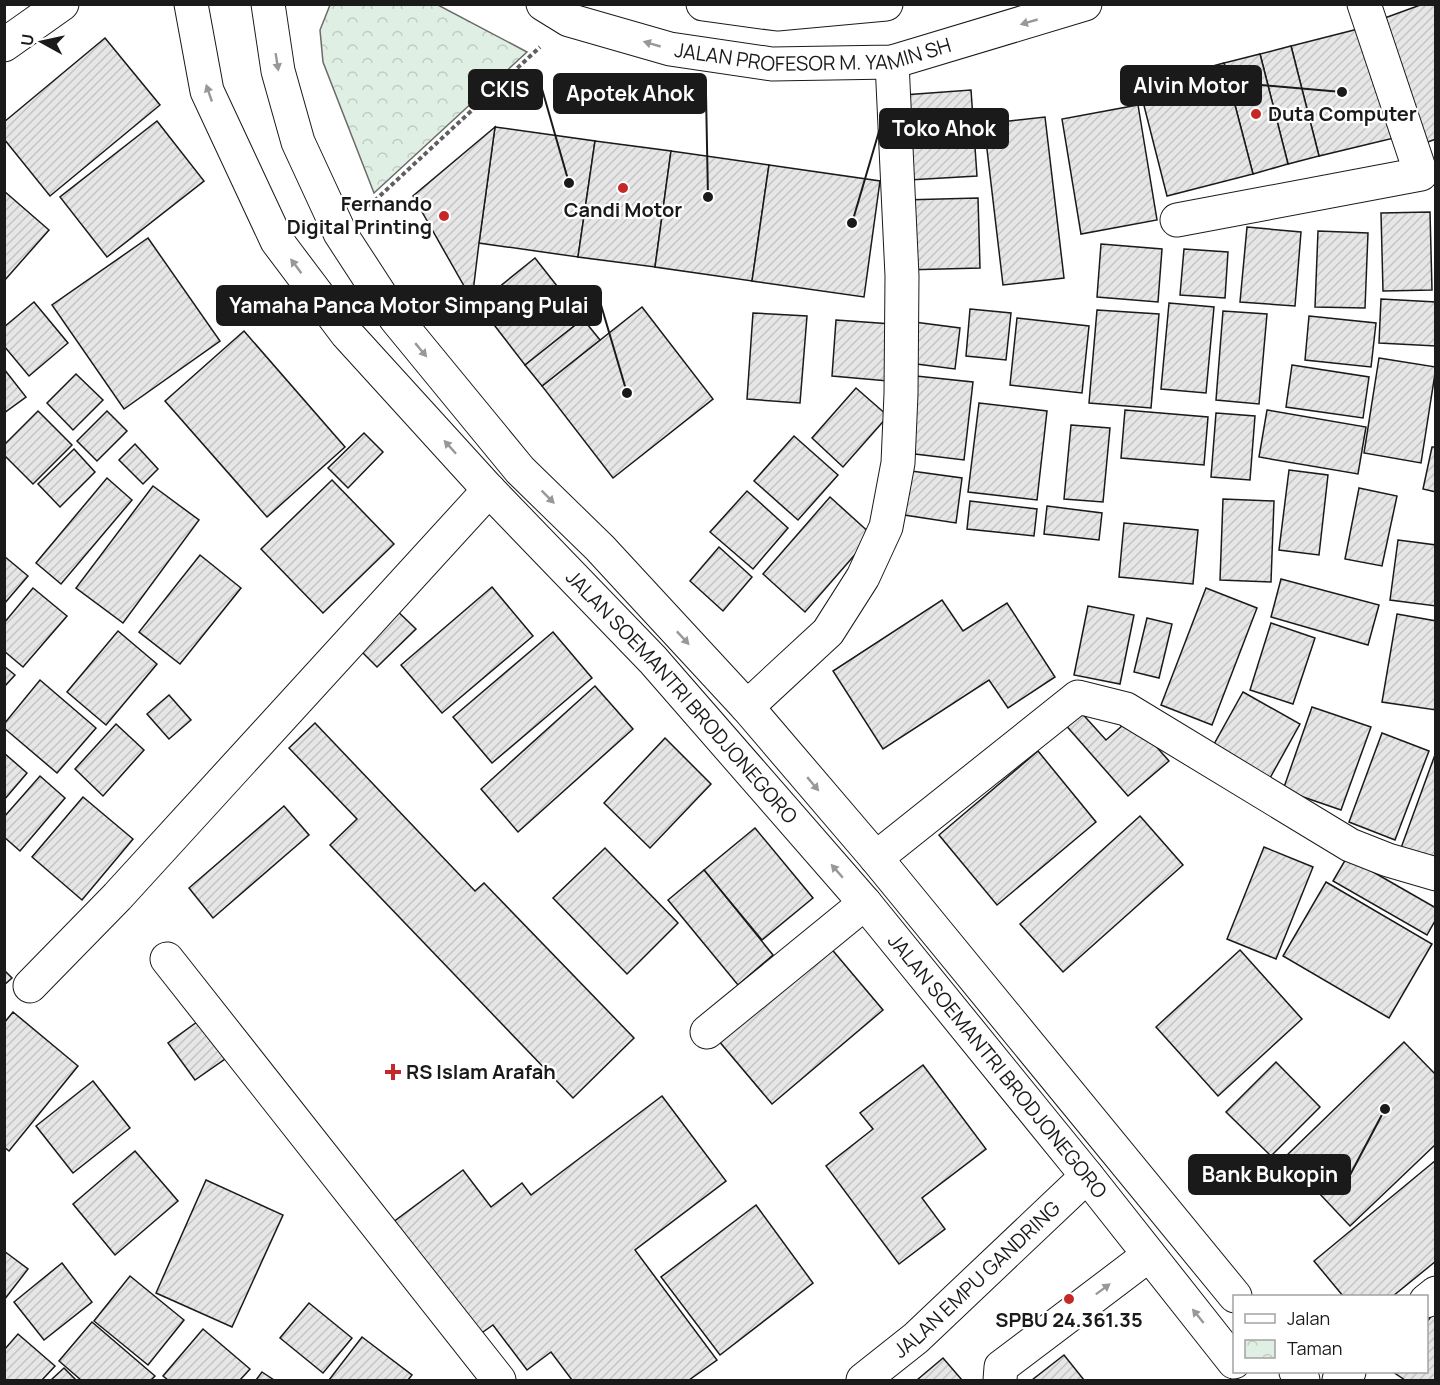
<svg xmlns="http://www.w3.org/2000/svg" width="1440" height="1385" viewBox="0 0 1440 1385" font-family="Manrope,sans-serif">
  <defs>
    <pattern id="park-crowns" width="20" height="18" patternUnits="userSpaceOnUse" patternTransform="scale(1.5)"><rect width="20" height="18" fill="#e0efe3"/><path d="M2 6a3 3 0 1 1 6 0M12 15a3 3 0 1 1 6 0" fill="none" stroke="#c0ccc2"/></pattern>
    <pattern id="building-hatch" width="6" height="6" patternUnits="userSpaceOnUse" patternTransform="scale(1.5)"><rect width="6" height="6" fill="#e6e6e6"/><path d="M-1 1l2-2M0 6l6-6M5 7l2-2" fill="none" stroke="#c5c5c5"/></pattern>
  </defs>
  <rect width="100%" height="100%" fill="#fff"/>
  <path fill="url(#park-crowns)" stroke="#6a6a6a" stroke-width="1.5" d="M330,5h108l89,47 -153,141 -51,-131 -3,-32z"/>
  <g fill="url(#building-hatch)" stroke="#1a1a1a" stroke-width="1.5">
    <path d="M1423,4h13v135l-11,4 -43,-124z"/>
    <path d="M1366,27l28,111 -75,18 -28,-110z"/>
    <path d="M105,38l55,67 -110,91 -46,-57v-17z"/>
    <path d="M1291,46l28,110 -31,8 -28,-110z"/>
    <path d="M1260,54l28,110 -35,10 -29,-111z"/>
    <path d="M1224,63l29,111 -86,22 -28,-110z"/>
    <path d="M971,90l6,86 -68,4 -6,-85z"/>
    <path d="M1138,105l19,115 -76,14 -19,-115z"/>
    <path d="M1045,117l19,161 -61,7 -19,-161z"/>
    <path d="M157,121l47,60 -97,76 -47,-60z"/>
    <path d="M495,127l100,14 -17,116 -99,-14z"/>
    <path d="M495,127l-16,116 -7,57 -59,-104z"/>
    <path d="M595,141l76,10 -16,116 -77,-10z"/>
    <path d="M671,151l98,14 -17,116 -97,-14z"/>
    <path d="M769,165l111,16 -16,116 -112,-16z"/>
    <path d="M4,191l45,39 -45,51z"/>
    <path d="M978,198l2,70 -76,2 -1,-70z"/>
    <path d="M1430,212l2,78 -49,1 -2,-78z"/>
    <path d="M1247,227l54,5 -6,74 -55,-4z"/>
    <path d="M1318,231l50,2 -3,75 -50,-1z"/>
    <path d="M148,238l72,103 -96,68 -72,-104z"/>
    <path d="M1101,244l61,5 -4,53 -61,-5z"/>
    <path d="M1184,249l44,3 -3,46 -45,-3z"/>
    <path d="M535,258l48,61 -58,46 -47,-61z"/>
    <path d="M1381,299l55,3v44l-57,-3z"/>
    <path d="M34,302l34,41 -39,33 -25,-30v-19z"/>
    <path d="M1169,303l45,4 -8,86 -45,-4z"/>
    <path d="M642,307l71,92 -100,79 -71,-92z"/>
    <path d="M970,309l41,4 -5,47 -40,-4z"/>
    <path d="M1097,310l62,4 -8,94 -62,-5z"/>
    <path d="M1223,311l44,3 -8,90 -43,-4z"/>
    <path d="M753,313l54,3 -7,87 -53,-4z"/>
    <path d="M1309,316l67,7 -5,44 -66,-7z"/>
    <path d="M1017,318l72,8 -7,67 -72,-8z"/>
    <path d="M583,319l17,21 -58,46 -17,-21z"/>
    <path d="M836,320l56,4 -4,57 -56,-5z"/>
    <path d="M914,322l46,6 -5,41 -46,-6z"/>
    <path d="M244,331l101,116 -78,70 -102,-116z"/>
    <path d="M1379,358l57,9 -15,96 -57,-10z"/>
    <path d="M1292,365l77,12 -6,41 -77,-11z"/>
    <path d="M4,369l22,28 -22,16z"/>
    <path d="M76,374l27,26 -30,30 -26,-27z"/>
    <path d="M916,376l57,6 -9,78 -57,-7z"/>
    <path d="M856,388l32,28 -45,51 -31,-29z"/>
    <path d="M979,403l68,8 -10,89 -69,-8z"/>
    <path d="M1125,410l83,7 -4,48 -83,-7z"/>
    <path d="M1267,410l99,17 -8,47 -99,-17z"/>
    <path d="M38,411l34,34 -39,39 -29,-29v-10z"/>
    <path d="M107,411l20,20 -30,30 -20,-20z"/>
    <path d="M1216,413l39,3 -5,64 -39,-3z"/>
    <path d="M1071,425l39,3 -7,74 -39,-3z"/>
    <path d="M364,433l19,19 -35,36 -20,-20z"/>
    <path d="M794,436l44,39 -40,45 -44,-39z"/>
    <path d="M135,444l23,25 -15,15 -24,-24z"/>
    <path d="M1432,447h4v45l-13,-3z"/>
    <path d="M74,449l21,23 -35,35 -22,-23z"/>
    <path d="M904,470l58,8 -6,45 -58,-9z"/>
    <path d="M1289,470l39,5 -9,80 -40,-5z"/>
    <path d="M107,478l25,22 -71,84 -25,-21z"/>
    <path d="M332,480l62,64 -71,69 -62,-64z"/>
    <path d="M153,486l46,34 -76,103 -47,-35z"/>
    <path d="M1359,488l38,8 -15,70 -37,-7z"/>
    <path d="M747,491l41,37 -35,41 -43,-37z"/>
    <path d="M830,497l42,38 -67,77 -42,-38z"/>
    <path d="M1223,499l51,2 -3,81 -51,-2z"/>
    <path d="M970,501l67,8 -3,27 -67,-7z"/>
    <path d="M1047,506l55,7 -3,27 -55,-6z"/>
    <path d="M1124,523l74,7 -5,54 -74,-7z"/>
    <path d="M1398,540l38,5v61l-46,-6z"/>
    <path d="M719,547l33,30 -29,34 -33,-30z"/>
    <path d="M200,555l41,33 -61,76 -41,-32z"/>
    <path d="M4,556l24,20 -24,28z"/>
    <path d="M1281,579l98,26 -11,40 -97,-28z"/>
    <path d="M492,587l41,49 -91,77 -41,-48z"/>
    <path d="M33,588l34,28 -44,51 -19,-16v-28z"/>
    <path d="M1206,588l51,20 -45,117 -51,-20z"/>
    <path d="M942,600l21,31 44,-28 48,74 -47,31 -19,-28 -106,69 -50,-78z"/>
    <path d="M391,605l25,24 -39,38 -24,-24z"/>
    <path d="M1088,606l46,9 -14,69 -46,-9z"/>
    <path d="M1397,614l39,7v89l-54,-8z"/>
    <path d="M1147,618l25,6 -13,54 -25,-6z"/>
    <path d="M1271,623l44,15 -22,66 -43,-14z"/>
    <path d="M118,631l39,33 -51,61 -39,-33z"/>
    <path d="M553,632l39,46 -100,85 -39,-46z"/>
    <path d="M4,666l11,9 -11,12z"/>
    <path d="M40,680l56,48 -39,45 -53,-45v-4z"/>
    <path d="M595,686l38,43 -115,103 -37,-43z"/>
    <path d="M1243,692l57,32 -30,54 -57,-32z"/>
    <path d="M169,695l22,25 -22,19 -22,-25z"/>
    <path d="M1312,707l59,20 -30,83 -58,-20z"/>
    <path d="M1078,709l28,31 25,-22 38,43 -41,35 -65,-74z"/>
    <path d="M315,723l160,168 9,-8 150,155 -61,60 -243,-253 27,-26 -68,-71z"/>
    <path d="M116,724l28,26 -41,46 -28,-27z"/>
    <path d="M1382,733l47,18 -34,89 -46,-18z"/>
    <path d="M665,738l46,46 -61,64 -46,-45z"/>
    <path d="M1038,751l58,71 -99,83 -58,-70z"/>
    <path d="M1436,752v108l-35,-12z"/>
    <path d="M4,753l23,20 -23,27z"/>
    <path d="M40,776l25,22 -45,53 -16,-14v-20z"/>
    <path d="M83,797l50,42 -51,61 -50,-43z"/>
    <path d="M284,806l25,29 -96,83 -24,-30z"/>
    <path d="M1140,816l43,49 -120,107 -43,-48z"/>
    <path d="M755,828l58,70 -51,42 -58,-70z"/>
    <path d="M1264,847l49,20 -37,92 -49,-20z"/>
    <path d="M605,848l73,75 -51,51 -74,-76z"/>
    <path d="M1347,857l89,51v11l-9,16 -94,-54z"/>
    <path d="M704,870l69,85 -35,30 -70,-85z"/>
    <path d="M1326,882l106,62 -43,74 -106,-62z"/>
    <path d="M829,946l54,64 -111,94 -54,-64z"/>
    <path d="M1240,950l62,69 -84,77 -62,-69z"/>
    <path d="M4,970l8,8 -8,7z"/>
    <path d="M13,1012l65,54 -69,85 -5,-4v-124z"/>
    <path d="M197,1022l28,37 -30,21 -27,-37z"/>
    <path d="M1404,1042l32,33v69l-86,82 -65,-69z"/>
    <path d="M1276,1062l44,45 -49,49 -45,-44z"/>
    <path d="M923,1065l63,84 -64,49 23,31 -46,35 -73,-98 47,-37 -13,-16z"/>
    <path d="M93,1081l37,47 -57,45 -37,-47z"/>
    <path d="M662,1096l64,85 -91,69 82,110 -28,20h-117l-21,-28 -24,18 -34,-45 -20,14 -85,-113 75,-56 28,37 31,-24 9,12z"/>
    <path d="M135,1151l43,50 -63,54 -42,-51z"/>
    <path d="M1436,1160v101l-43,35h-50l-29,-35z"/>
    <path d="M206,1180l77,35 -51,112 -76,-34z"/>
    <path d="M756,1205l57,78 -93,72 -59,-78z"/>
    <path d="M4,1251l24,18 -24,31z"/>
    <path d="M62,1263l30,39 -48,38 -30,-38z"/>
    <path d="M130,1276l54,44 -36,45 -54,-44z"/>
    <path d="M309,1303l43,35 -29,35 -43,-35z"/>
    <path d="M1436,1310v70h-31l-12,-8h33v-49z"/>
    <path d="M92,1322l63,54 -4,4h-70l-22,-19z"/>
    <path d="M203,1329l47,40 -10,11h-72l-5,-4z"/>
    <path d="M18,1334l37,32 -13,14h-38v-30z"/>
    <path d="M362,1337l50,38 -4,5h-79z"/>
    <path d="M1064,1355l20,25h-52z"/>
    <path d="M943,1358l19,22h-45z"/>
    <path d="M64,1368l12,12h-25z"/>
    <path d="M262,1372l12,8h-18z"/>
  </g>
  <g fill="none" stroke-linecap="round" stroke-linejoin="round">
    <g stroke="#1a1a1a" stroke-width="35">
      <g id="minor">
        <path d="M4,45l58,-41"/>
        <path d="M1177,220l244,-46 -57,-170"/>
        <path d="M747,707l81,-75 35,-55 23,-50 12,-64 3,-69 1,-118 -10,-214"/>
        <path d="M876,858l202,-161 48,12 224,136 38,15 48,14"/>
        <path d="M167,959l332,421"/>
        <path d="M30,986l87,-89 372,-407"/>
        <path d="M707,1032l158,-129"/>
        <path d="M1426,1301l10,-8"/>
        <path id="s1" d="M863,1380l53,-42 171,-162"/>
        <path d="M1000,1380l1,-13 148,-112"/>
        <path d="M1339,1380l10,-8"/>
      </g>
    </g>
    <g stroke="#1a1a1a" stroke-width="35">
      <g id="major">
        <path id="s2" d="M191,4l16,87 70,150 70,93 142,156 164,170 212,243 222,273 147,186"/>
        <path d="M268,4l10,67 20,71 42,91 56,86 124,151 80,78 147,159 129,151 359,438"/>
        <path d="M1296,1372l7,8"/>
      </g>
    </g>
    <g stroke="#1a1a1a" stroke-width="35">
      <g id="highway">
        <path id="s3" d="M543,4l26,16 101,29 102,15 120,-2 193,-58"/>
        <path d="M703,4l74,10 109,-10"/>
      </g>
    </g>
    <path stroke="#5f5f5f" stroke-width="4" stroke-dasharray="4.5 3" stroke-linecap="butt" d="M369,206l171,-159"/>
    <use href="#minor" stroke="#fff" stroke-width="33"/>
    <use href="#major" stroke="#fff" stroke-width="33"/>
    <use href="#highway" stroke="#fff" stroke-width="33"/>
  </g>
  <defs><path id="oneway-solid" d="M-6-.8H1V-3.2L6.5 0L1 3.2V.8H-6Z" transform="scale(1.5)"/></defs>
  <g fill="#989898">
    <use href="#oneway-solid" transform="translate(1029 22) rotate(164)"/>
    <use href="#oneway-solid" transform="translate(652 44) rotate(-164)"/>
    <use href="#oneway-solid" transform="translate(277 62) rotate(81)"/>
    <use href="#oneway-solid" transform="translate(209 93) rotate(-109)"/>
    <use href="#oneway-solid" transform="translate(296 266) rotate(-127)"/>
    <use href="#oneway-solid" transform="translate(421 350) rotate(50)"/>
    <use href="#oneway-solid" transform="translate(450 447) rotate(-132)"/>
    <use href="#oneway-solid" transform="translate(548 497) rotate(45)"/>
    <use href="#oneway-solid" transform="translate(683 638) rotate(47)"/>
    <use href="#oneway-solid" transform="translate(813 784) rotate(50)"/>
    <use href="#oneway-solid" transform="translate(837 871) rotate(-131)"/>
    <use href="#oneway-solid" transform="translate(1103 1289) rotate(-37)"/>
    <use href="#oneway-solid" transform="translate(1198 1316) rotate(-129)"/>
  </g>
  <g fill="#c62828" stroke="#fff" stroke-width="2">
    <circle cx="1256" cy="114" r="6"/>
    <circle cx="623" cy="188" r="6"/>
    <circle cx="444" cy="216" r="6"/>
    <path d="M390 1063h6v6h6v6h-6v6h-6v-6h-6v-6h6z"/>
    <circle cx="1069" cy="1299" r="6"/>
  </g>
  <g text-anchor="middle" stroke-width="4.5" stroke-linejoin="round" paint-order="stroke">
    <g font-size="20" fill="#1a1a1a" stroke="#fff">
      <text dy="7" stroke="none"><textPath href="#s3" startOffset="280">JALAN PROFESOR M. YAMIN SH</textPath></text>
      <text dy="7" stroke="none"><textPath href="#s2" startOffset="864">JALAN SOEMANTRI BRODJONEGORO</textPath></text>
      <text dy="7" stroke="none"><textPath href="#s2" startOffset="1350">JALAN SOEMANTRI BRODJONEGORO</textPath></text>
      <text dy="7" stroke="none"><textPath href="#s1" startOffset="152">JALAN EMPU GANDRING</textPath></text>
    </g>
    <g font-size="20" font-weight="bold" fill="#1a1a1a" stroke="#fff" text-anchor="start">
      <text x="1268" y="121">Duta Computer</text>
      <text x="432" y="211" text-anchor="end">Fernando<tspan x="432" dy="23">Digital Printing</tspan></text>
      <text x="623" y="217" text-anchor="middle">Candi Motor</text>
      <text x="406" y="1079">RS Islam Arafah</text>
      <text x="1069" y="1327" text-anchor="middle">SPBU 24.361.35</text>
    </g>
  </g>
  <path fill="none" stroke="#1a1a1a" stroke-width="2" d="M1342 92L1261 85M569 183L542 89M708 197L706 94M852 223L880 128M627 393L601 305M1385 1109L1350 1175"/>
  <g fill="#1a1a1a" stroke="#fff" stroke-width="2">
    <circle cx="1342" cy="92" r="6"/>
    <circle cx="569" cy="183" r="6"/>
    <circle cx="708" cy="197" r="6"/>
    <circle cx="852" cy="223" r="6"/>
    <circle cx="627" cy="393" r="6"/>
    <circle cx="1385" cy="1109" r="6"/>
  </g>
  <g fill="#1a1a1a" stroke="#1a1a1a" stroke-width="2">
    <rect x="1121" y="66" width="140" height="39" rx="6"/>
    <rect x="469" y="70" width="73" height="39" rx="6"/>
    <rect x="554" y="74" width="152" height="39" rx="6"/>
    <rect x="880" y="109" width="128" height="39" rx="6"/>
    <rect x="217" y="286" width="384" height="39" rx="6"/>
    <rect x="1189" y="1155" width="161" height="39" rx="6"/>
  </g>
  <g font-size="21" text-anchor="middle" font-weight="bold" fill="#fff">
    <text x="1191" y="93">Alvin Motor</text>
    <text x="505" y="97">CKIS</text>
    <text x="630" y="101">Apotek Ahok</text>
    <text x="944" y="136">Toko Ahok</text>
    <text x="409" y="313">Yamaha Panca Motor Simpang Pulai</text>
    <text x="1270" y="1182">Bank Bukopin</text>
  </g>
  <rect width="1440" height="1385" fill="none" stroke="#1a1a1a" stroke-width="12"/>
  <rect x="1233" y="1295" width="195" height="78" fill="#ffffff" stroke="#a3a3a3" stroke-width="1.5"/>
  <rect x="1245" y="1314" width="30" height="9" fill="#ffffff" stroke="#a3a3a3" stroke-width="1.5"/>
  <text x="1287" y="1325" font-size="18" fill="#1a1a1a">Jalan</text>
  <rect x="1245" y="1340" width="30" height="18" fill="url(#park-crowns)" stroke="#a3a3a3" stroke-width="1.5"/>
  <text x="1287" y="1355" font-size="18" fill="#1a1a1a">Taman</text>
  <g transform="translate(42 42) rotate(278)" stroke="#ffffff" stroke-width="4.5" paint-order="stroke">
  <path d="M0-4.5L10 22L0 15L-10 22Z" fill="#1a1a1a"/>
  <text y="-9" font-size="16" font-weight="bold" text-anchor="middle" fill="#1a1a1a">U</text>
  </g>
</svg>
